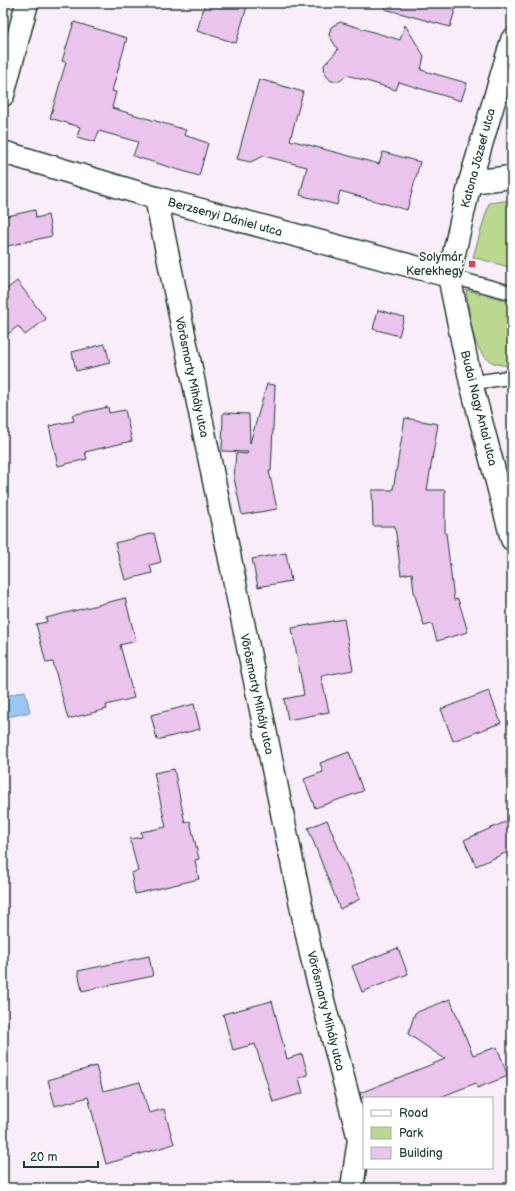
<svg xmlns="http://www.w3.org/2000/svg" width="515" height="1191" viewBox="0 0 515 1191" font-family="'Balsamiq Sans',sans-serif">
  <rect width="100%" height="100%" fill="#f9edfa"/>
  <filter id="ink" filterUnits="userSpaceOnUse"><feTurbulence type="fractalNoise" baseFrequency=".025" numOctaves="2"/><feDisplacementMap in="SourceGraphic" scale="8" xChannelSelector="R" yChannelSelector="G"/><feConvolveMatrix kernelMatrix="1 2 1 2 8 2 1 2 1" color-interpolation-filters="sRGB"/></filter>
  <g filter="url(#ink)">
    <g fill="#bcd78f" stroke="#6e8a62">
      <path d="M512,200v68l-39,-11 16,-54z"/>
      <path d="M466,290l46,12v63c-42,5 -41,-46 -46,-75z"/>
    </g>
    <path fill="#99c6f3" stroke="#688fa7" d="M25,691l5,21 -27,6v-21z"/>
    <g fill="#ebc4ed" stroke="#1f3d34">
      <path d="M205,3h43l-12,40 -39,-12z"/>
      <path d="M386,3h71l-7,24 -65,-18z"/>
      <path d="M74,22l53,16 -15,53 4,1 -4,16 74,22 -2,5 24,8 -9,33 -66,-20 5,-14 -39,-11 -4,11 -18,-5 3,-10 -30,-9 16,-56 -4,-1z"/>
      <path d="M340,22l60,18 5,-15 19,31 -3,14 46,13 -6,18 -62,-19 -3,8 -49,-15 -7,6h-9l-6,-7 -1,-9 14,-15 -9,-15 2,-8z"/>
      <path d="M259,79l44,13 -13,48 89,24 4,-12 37,10 -13,48 -67,-19 -3,14 -37,-10 7,-28 -43,-11 -14,6 -13,-3z"/>
      <path d="M35,210l1,8 12,-3 4,21 -49,11v-30z"/>
      <path d="M17,281l29,38 -21,16 -7,-9 -15,12v-46z"/>
      <path d="M378,310l26,7 -5,19 -26,-7z"/>
      <path d="M105,344l5,19 -34,8 -4,-19z"/>
      <path d="M267,384l8,1 -4,86h-2l8,38 -35,6 -8,-37 2,-25 11,1 1,-2 -26,-1 1,-38 26,1 1,29z"/>
      <path d="M108,407l1,6 16,-3 7,31 -47,11 2,7 -29,7 -9,-40 25,-5 -2,-6z"/>
      <path d="M405,418l33,6 -11,66h18v44l1,-1 8,67 4,-1 10,33 -31,9 -5,-17 -8,2 -10,-34 -2,-19 -11,2 -6,-49h-22l-1,-36h21z"/>
      <path d="M154,533l7,29 -11,3 2,8 -27,7 -10,-37z"/>
      <path d="M286,553l5,28 -33,6 -6,-28z"/>
      <path d="M125,598l11,43 -16,4 14,53 -28,7 1,4 -39,10 -15,-57 -7,1 -10,-39 11,-2 -1,-4z"/>
      <path d="M344,619l9,51 -32,6 8,36 -41,8 -4,-21 20,-4 -12,-67z"/>
      <path d="M489,691l12,32 -48,18 -12,-32z"/>
      <path d="M194,704l6,25 -43,11 -6,-25z"/>
      <path d="M349,752l14,39 -48,17 -11,-29 19,-7 -3,-9z"/>
      <path d="M174,769l11,54 5,-2 9,38 -4,1 4,19 -64,15 -4,-21 7,-2 -8,-32 12,-2 -1,-5 25,-5 -12,-54z"/>
      <path d="M512,819v31l-36,16 -12,-26z"/>
      <path d="M327,820l33,79 -20,10 -32,-81z"/>
      <path d="M398,948l10,26 -46,18 -10,-26z"/>
      <path d="M149,956l4,20 -71,15 -4,-20z"/>
      <path d="M450,999l23,56 24,-8 11,29 -31,12 -1,-5 -38,15h-77l-1,-5 85,-34 -37,-25 7,-21z"/>
      <path d="M272,1001l15,58 15,-5 6,21 -9,3 4,15 -30,9 -18,-58 -22,6 -10,-36z"/>
      <path d="M96,1066l7,25 37,-9 9,31 15,-4 10,35 -68,20 -18,-67 -33,9 -7,-26z"/>
    </g>
    <g fill="none" stroke-linecap="round" stroke-linejoin="round">
      <g stroke="#1f3d34" stroke-width="16">
        <g id="service">
          <path d="M449,276l63,17"/>
          <path d="M471,383l41,-6"/>
        </g>
      </g>
      <g stroke="#1f3d34" stroke-width="25">
        <g id="minor">
          <path d="M512,40l-42,142 -21,94 22,107 41,156"/>
          <path d="M3,95l24,-92"/>
          <path d="M3,152l153,46 293,78"/>
          <path d="M470,182l42,-5"/>
          <path d="M156,198l155,756 48,185 -7,49"/>
        </g>
      </g>
      <use href="#service" stroke="#fff" stroke-width="13"/>
      <use href="#minor" stroke="#fff" stroke-width="22"/>
    </g>
  </g>
  <rect fill="#d1495b" stroke="#fff" stroke-width="1.5" x="468" y="260" width="8" height="8" rx="2"/>
  <g text-anchor="middle" stroke-width="3" stroke-linejoin="round" paint-order="stroke">
    <g font-size="12" fill="#1f3d34" stroke="#fff">
      <text transform="translate(478 158) rotate(-75)" y="4">Katona József utca</text>
      <text transform="translate(225 217) rotate(15)" y="4">Berzsenyi Dániel utca</text>
      <text transform="translate(192 377) rotate(78)" y="4">Vörösmarty Mihály utca</text>
      <text transform="translate(479 408) rotate(76)" y="4">Budai Nagy Antal utca</text>
      <text transform="translate(257 694) rotate(78)" y="4">Vörösmarty Mihály utca</text>
      <text transform="translate(326 1011) rotate(76)" y="4">Vörösmarty Mihály utca</text>
    </g>
    <g font-size="12" fill="#1f3d34" stroke="#fff" text-anchor="end">
      <text x="464" y="261">Solymár,<tspan x="464" dy="14">Kerekhegy</tspan></text>
    </g>
  </g>
  <rect width="515" height="1191" fill="none" stroke="#fff" stroke-width="16"/>
  <rect x="8" y="8" width="499" height="1175" fill="none" stroke="#1f3d34" stroke-width="1.5" filter="url(#ink)"/>
  <rect x="363" y="1097" width="130" height="72" fill="#ffffff" stroke="#a5b1ae"/>
  <rect x="371" y="1110" width="20" height="6" fill="#ffffff" stroke="#a5b1ae"/>
  <text x="399" y="1117" font-size="12" fill="#1f3d34">Road</text>
  <rect x="371" y="1127" width="20" height="12" fill="#bcd78f" stroke="#a5b1ae"/>
  <text x="399" y="1137" font-size="12" fill="#1f3d34">Park</text>
  <rect x="371" y="1147" width="20" height="12" fill="#ebc4ed" stroke="#a5b1ae"/>
  <text x="399" y="1157" font-size="12" fill="#1f3d34">Building</text>
  <path d="M24 1161v6h74v-6" fill="none" stroke="#1f3d34" stroke-width="2"/>
  <text x="30" y="1161" font-size="12" fill="#1f3d34" stroke="#ffffff" stroke-width="3" paint-order="stroke">20 m</text>
</svg>
